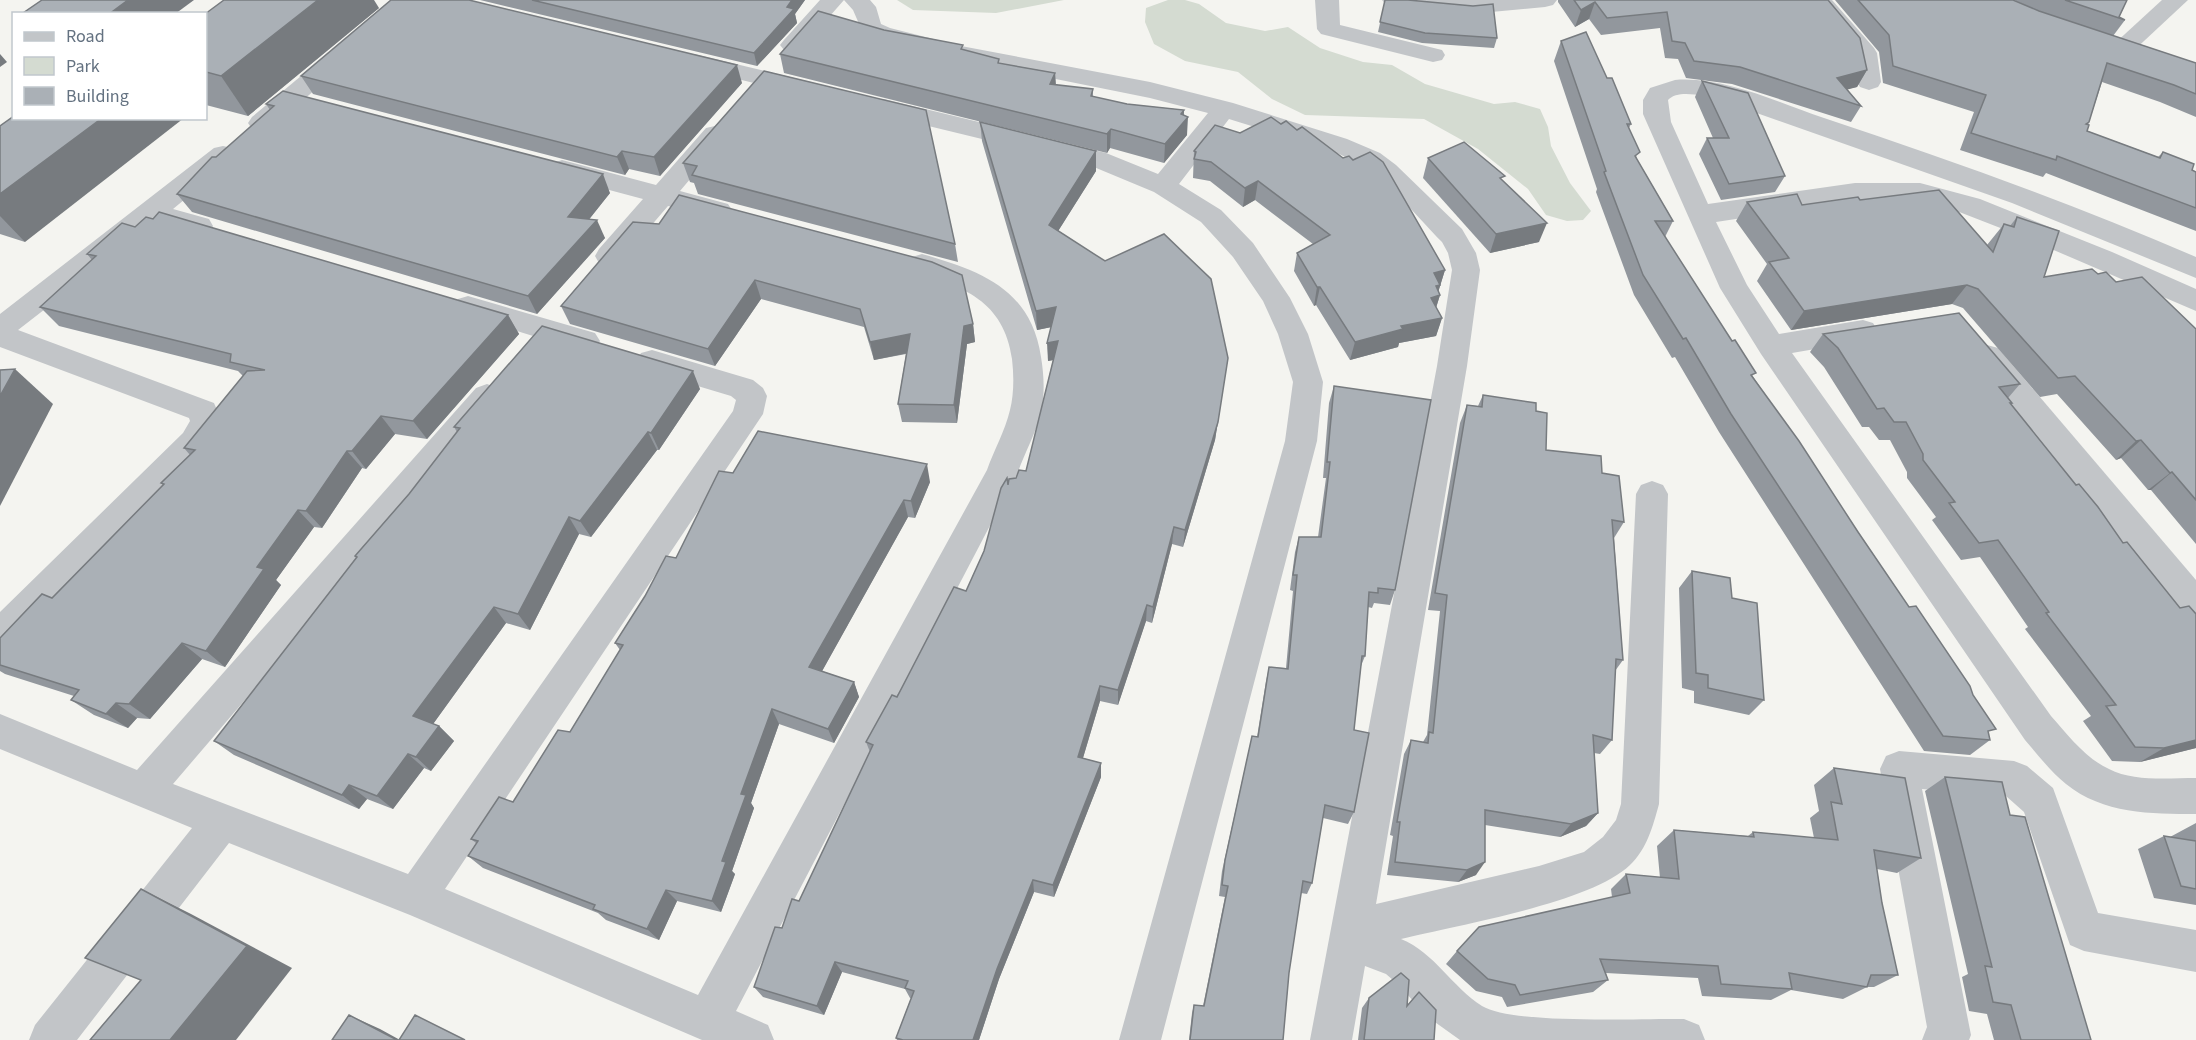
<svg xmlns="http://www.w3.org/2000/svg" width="2196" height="1040" viewBox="0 0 2196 1040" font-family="'Source Sans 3',sans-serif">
  <rect width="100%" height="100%" fill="#f4f4f0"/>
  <g fill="#d4dbd1">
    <path d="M897,0h167l-68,13 -83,-3z"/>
    <path d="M1168,0h17l14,4 27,19 39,8 23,-4 32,21 43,14 29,3 33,19 69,20 21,-2 25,7 8,18 3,19 19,37 21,28 -8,9 -16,1 -21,-6 -18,-26 -50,-40 -54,-30 -119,-4 -33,-16 -34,-27 -53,-11 -31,-17 -9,-22 1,-14z"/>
  </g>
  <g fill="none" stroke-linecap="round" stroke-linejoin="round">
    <g fill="#c2c5c8" fill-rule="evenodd">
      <path d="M392,0h26l-148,129 -9,2 -9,-2 -4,-6 4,-6z"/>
      <path d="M820,0h50l6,7 5,17 9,4 71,18 189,36 83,21 114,36 33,14 16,12 66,64 14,24 4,17 -13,96 -91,538 163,-38 45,-14 19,-15 13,-17 5,-16 15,-310 5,-9 11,-4 11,4 5,9 -9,310c-6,22 -12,45 -29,61 -39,38 -173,60 -229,74 34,14 51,48 81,67 31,19 160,12 202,13l15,6 6,15h-245l-35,-25 -24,-28 -15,-13 -21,-8 -13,74h-42l127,-674 15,-96 -4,-17 -6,-11c-22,-22 -54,-62 -81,-77 -38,-22 -90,-32 -132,-46l-50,65 42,26 32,33 37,55 18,36 15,48 -6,59 -156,599h-42l166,-599 8,-59 -15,-48 -15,-33 -30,-44 -32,-35 -47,-30 -65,-27 -214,-52 -4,-6 4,-6 9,-2 222,54 52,21 50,-61 -58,-15 -189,-38 -87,-22 -11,-5 -10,-23 -9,-10 -44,50 -8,2 -8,-2 -4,-5 4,-5z"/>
      <path d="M1315,0h24l1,25 102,25 3,5 -3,5 -9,2 -112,-28 -4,-5z"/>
      <path d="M1382,0h175l-4,5 -8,2 -75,7 -76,-7 -8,-2z"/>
      <path d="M1808,0h24l42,48 3,5 4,29 -3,5 -9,3 -9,-3 -3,-5 -4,-28z"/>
      <path d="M2162,0h26l-59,55 -8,2 -8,-2 -4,-5 4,-5z"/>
      <path d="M694,54l117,28 3,5 -3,5 -9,3 -117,-29 -3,-5 3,-5z"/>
      <path d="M1675,80c48,-4 104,23 149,38 126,42 250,86 372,139v21l-184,-75 -295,-104c-13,-3 -39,-10 -49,1l3,22 37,82 147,-21h65l60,16 132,53 84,37v22l-175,-75 -72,-28 -29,-8 -65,1 -139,21 31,63 32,49 84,-14 10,3 5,8 -5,8 -81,14 259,363c17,19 34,42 58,53 25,13 60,9 87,9v36c-45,0 -93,0 -130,-30 -15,-12 -28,-29 -41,-44l-264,-386 -41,-66 -77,-174v-14l7,-12z"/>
      <path d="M715,126l9,2 4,6 -48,57 48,13 4,6 -4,6 -10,3 -50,-13 -49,57 -10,3 -10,-3 -4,-7 4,-7 44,-50 -90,-24 -4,-6 4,-6 9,-3 94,25 50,-57z"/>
      <path d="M223,146l9,2 4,6 -4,6 -59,49 36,10 4,7 -4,7 -10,2 -43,-12 -138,107 196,73 8,19 -17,29 -193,195 -12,4v-38l183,-179 7,-12 -1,-3 -189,-71v-33l214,-166z"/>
      <path d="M922,254c59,17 109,35 119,103 3,18 4,37 0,55 -5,21 -16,40 -23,60l-282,539 32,14 6,15h-72l-292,-125 -181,-72 -152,197h-48l6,-15 157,-197 -192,-79v-35l137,56 339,-382 11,-4 11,4 4,8 -4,8 -325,380 235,90 325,-463 3,-11 -5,-4 -90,-27 -4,-8 4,-8 11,-3 101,30 10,8 4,8 -4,18 -318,475 253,106 289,-525c7,-20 18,-39 23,-60 4,-16 4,-34 2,-51 -8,-58 -49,-73 -100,-88l-4,-7 4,-7z"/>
      <path d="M468,296l127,37 5,8 -5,8 -10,3 -127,-39 -4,-7 4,-7z"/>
      <path d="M1987,345l11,3 198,232v40l-12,-4 -208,-252 -4,-8 4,-8z"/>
      <path d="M1899,751l115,10 13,5 26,22 45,125 98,17v42l-112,-21 -14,-6 -46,-133 -18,-16 -84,-7 49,246 -2,5h-47l5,-13 -47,-258 6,-13z"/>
    </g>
  </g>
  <g fill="#92979d">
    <path d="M480,0h325l-10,14 2,9 -40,43z"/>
    <path d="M1385,0l112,38 -3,10 -72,-5 -44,-11z"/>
    <path d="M1558,0h270l39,70 -10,17 -10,2 14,17 -10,16 -119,-38 -46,-6 -8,-19 -13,-1 -5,-30 -59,7 -12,-16 -14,8 -17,-25z"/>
    <path d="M1835,0h178l28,12 -27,-12h113l-8,17 6,3 -12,16 83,27v54l-36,-15 -58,-20 -13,40 -1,3 -1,6 71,26 5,-5 29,18 4,2v59l-150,-58 -3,4 -83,-27 14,-38 -91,-29 -4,-31z"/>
    <path d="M379,8l-131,108 -42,-11 -1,-91z"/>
    <path d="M884,30l115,29v4l56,10 1,12 37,4v8l34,7 57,6v5l3,20 -23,28 -54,-15 -3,5 -323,-80 -4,-19z"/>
    <path d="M1561,41l46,37 24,46 -2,4 8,31 36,62 -8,16 89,141 155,229 64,88 17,45 -20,15 -46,-4 -205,-319 -44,-75 -3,1 -38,-63 -38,-103 1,-3 -43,-128z"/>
    <path d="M764,71l191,173 3,18 -260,-68 -4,-11 -4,-1 -7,-19z"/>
    <path d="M301,76l441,7 -82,93 -31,-7 -4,6 -312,-81z"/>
    <path d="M1702,81l83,95 -10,16 -54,8 -22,-46 8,-16h6l-18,-41z"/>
    <path d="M266,104l344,89 -21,26 16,19 -68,76 -345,-102 -15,-18 39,-37 54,-47z"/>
    <path d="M980,122l116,29v20l-38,60 170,127 -13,82 -32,107 -11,-3 -20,79 -6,-2 -28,84 -18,-4 -17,57 18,5v14l-47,120 -20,-5 -35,87 -20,61h-82l-1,-2 15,-40h-1l-5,-9 -63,-17 -18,43 -61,-18 -9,-10 28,-59 17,-27 71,-149 -4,-10 100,-151 18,-40 24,-66 8,-7 10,-7 27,-111 -5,1 3,-34 -14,3 -55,-189z"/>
    <path d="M0,126l25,116 -25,-8z"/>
    <path d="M1194,151l251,119 -7,22 2,3 -4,13 6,10 -6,18 -37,7 -1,4 -48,13 -34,-55 -2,1 -20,-35 3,-18 16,-9 -58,-44 -12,7 -33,-26 -17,-3z"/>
    <path d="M1428,158l75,23 36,61 -49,11 -67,-75z"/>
    <path d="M1860,200l127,45 17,-21 6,2 7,-9 27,60 54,-3 18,8 80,47v215l-45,-54h-3l-27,-32 -5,2 -59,-66 -17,3 -77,-89 -11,-4 -161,26 -34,-49 10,-17 -31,-43 11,-19 55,3z"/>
    <path d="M633,222l340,102 2,18 -8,2 -10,79 -55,-1 -4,-18 8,-50 -32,6 -10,-33 -103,-28 -46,67 -145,-42 -9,-18z"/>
    <path d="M87,254l421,61 11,19 -92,105 -32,-5 -29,35 -4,-1 -40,60 -8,-1 -38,53 5,5 -56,82 -23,-8 -52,60 -13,-1 -9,10 -34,-13 -23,-15 3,-4 -69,-22 -5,-3v-6l52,-67 111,-113 -2,-2 29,-28 -6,-7 59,-72 -5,-5 -179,-45 -19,-19 52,-47z"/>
    <path d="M1823,334l197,50 -12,14 4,5 -1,2 112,138 57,65 16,6v134l-56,14 -28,-1 -29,-40 8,-5 -66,-87 3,-2 -48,-70 -19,3 -29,-40 4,-3 -29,-39v-6l-17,-32h-11l-10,-13h-7l-38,-60 -14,-15z"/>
    <path d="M1334,386l61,204 -5,15 -16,-2 -2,5 -4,-1 -3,49 -4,10 -7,64v82l-6,12 -25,-6 -11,65 -5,11 -6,-1 -12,80 -6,67h-94l3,-27 2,-8 9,1 22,-109 -6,-1 3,-25 30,-135 5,1 9,-56 3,-14 17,1 7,-77 -3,-1 5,-38 4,-15h19l8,-59h-3l6,-75z"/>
    <path d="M700,389l-41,61h-2l-66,87 -12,-3 -49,96 -24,-7 -73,101 6,2 15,15 -23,30 -7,-3 -31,41 -26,-10 -8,10 -125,-54 -20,-14 142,-183 -1,-2 54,-62 48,-62 -3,-5z"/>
    <path d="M1483,395l53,16 10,39 56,23 22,49 -10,16 9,122 -8,11 -3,69 -12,14 -6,-1 4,60 -12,13 -26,11 -75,-12 -9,50 -18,7 -71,-7 6,-39 -3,-1 14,-81 7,-14 12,2 4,-7 13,-124 -12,-1 32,-187 7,-18 11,1z"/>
    <path d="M733,473l197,9 -15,36 -7,-1 -86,154 32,11 5,15 -25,46 -55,-19 -28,79 3,5 -22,63 3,3 -14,38 -44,-11 -18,39 -53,-20 -8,-7 -115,-45 -15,-12 8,-13 -5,-4 42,-37 57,-70 50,-82 -5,-7 61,-85z"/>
    <path d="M1692,571l40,27 32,102 -15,15 -55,-12v-12l-12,-3 -3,-100z"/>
    <path d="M1834,768l87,90 -24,15 -20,-4 5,34 16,72 -24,12h-7l-24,12 -52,-9 -20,10 -69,-4 -4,-18 -92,-5 2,7 -15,12 -86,15 -5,-10 -26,-6 -30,-27 11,-13 155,-54 -1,-8 15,-15 34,4 -3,-32 17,-16 74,6 5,-4 61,6 -4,-20 9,-7 -5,-26z"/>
    <path d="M1945,777l65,38 81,225h-97l-7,-26 -18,-3 -7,-34 6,-3 -43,-183z"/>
    <path d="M2196,823v82l-42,-7 -16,-49 26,-13 6,1z"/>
    <path d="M1369,998l38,8 27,34h-76l4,-32z"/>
  </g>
  <g fill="#777b7f">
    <path d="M128,0h66l-19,14h-66z"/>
    <path d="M318,0h56l5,8 -131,108 -27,-40z"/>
    <path d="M792,0h13l-10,14 2,9 -40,43 -3,-13z"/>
    <path d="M1595,2l-6,17 -14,8 6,-17z"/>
    <path d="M0,54l7,8 -7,5z"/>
    <path d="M737,65l5,18 -82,93 -6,-19z"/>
    <path d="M1867,70l-10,17 -30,8 10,-17z"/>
    <path d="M1055,73l1,19 -6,-8z"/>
    <path d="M1184,110l-1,12 5,-5 -1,18 -23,28 1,-19z"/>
    <path d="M102,118h82l-159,124 -25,-26v-22z"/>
    <path d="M1111,129l-1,19 -3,5v-19z"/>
    <path d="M622,151l7,18 -4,6 -8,-18z"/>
    <path d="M1096,151v20l-46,73 -1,-19z"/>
    <path d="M603,174l7,19 -34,43 -8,-19z"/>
    <path d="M1258,181l-3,19 -12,7 2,-19z"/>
    <path d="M597,220l8,18 -68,76 -9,-18z"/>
    <path d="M1547,223l-8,19 -49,11 6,-19z"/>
    <path d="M1445,270l-8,26 3,-1 -6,19 -9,2 9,-43z"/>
    <path d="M755,280l6,19 -46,67 -7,-17z"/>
    <path d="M1967,285l-15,19 -161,26 13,-19z"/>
    <path d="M1317,287h3l-4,18 -2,1z"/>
    <path d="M1056,307l1,19 -20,4 -1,-19z"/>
    <path d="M508,315l11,19 -92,105 -14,-18z"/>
    <path d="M1442,318l-6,18 -37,7 -1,4 -48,13 5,-18 46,-16z"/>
    <path d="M973,324l2,18 -8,2 -10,79 -3,-18 10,-79z"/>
    <path d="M910,334l3,18 -39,8 -4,-18z"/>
    <path d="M1058,341l1,18 -11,2 -1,-18z"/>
    <path d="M1228,358l-13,82 -32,107 2,-17z"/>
    <path d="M15,369l38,35 -53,102v-110z"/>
    <path d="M693,371l7,18 -41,61 -8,-17z"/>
    <path d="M381,416l14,18 -29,35 -14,-18z"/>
    <path d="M648,432l9,18 -66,87 -11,-16z"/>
    <path d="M2141,440l-20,18 -5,2 20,-19z"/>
    <path d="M347,451l15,17 -40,60 -16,-17z"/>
    <path d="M927,464l3,18 -15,36 -4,-17z"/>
    <path d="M2172,472l-21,18h-3l22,-17z"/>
    <path d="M904,500l4,17 -92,165 -7,-15z"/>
    <path d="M298,510l16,17 -38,53 5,5 -56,82 -19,-16 51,-84z"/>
    <path d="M569,517l10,17 -49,96 -12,-16z"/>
    <path d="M1174,527l-2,17 -20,79 1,-16z"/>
    <path d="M1147,605l-1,16 -28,84v-15z"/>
    <path d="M494,607l12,16 -78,108 -15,-15z"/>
    <path d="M182,643l20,16 -52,60 -21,-15z"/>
    <path d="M854,682l5,15 -25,46 -6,-14z"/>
    <path d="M1100,686v15l-21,70 -1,-14z"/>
    <path d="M116,703l21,15 -9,10 -22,-14z"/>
    <path d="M772,709l7,15 -28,79 3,5 -22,63 3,3 -14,38 -9,-11 29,-107z"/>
    <path d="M439,726l15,15 -23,30 -15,-14z"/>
    <path d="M2196,740v8l-56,14 24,-14z"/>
    <path d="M408,754l16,14 -31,41 -16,-13z"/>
    <path d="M1101,763v14l-47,120 -1,-12z"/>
    <path d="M349,785l18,14 -8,10 -17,-14z"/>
    <path d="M1598,813l-12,13 -26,11 11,-13z"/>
    <path d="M1485,862l-9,13 -18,7 9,-12z"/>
    <path d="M1033,880l1,12 -35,87 -20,61h-6l24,-71z"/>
    <path d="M141,889l50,25 101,54 -56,72h-66z"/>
    <path d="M666,890l11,11 -18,39 -12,-11z"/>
    <path d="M835,962l7,10 -18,43 -7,-9z"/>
    <path d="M349,1015l31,14 20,11h-3z"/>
  </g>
  <g fill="#aab0b6" stroke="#777b7f" stroke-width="1.5">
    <path d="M42,0h86l-19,14h-83l-3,-1z"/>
    <path d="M224,0h94l-97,76 -15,-4 -1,-58z"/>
    <path d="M391,0h78l268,65 -83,92 -32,-6 -5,6 -316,-81z"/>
    <path d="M532,0h260l-5,7 7,2 -40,44z"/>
    <path d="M1385,0h23l65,6 20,-2 4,34 -72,-5 -45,-11z"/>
    <path d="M1574,0h254l32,38 7,32 -30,8 24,28 -121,-39 -46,-6 -9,-18 -13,-2 -5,-29 -60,6 -12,-16 -14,8z"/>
    <path d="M1858,0h155l26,11 157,52v31l-22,-9 -67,-22 -18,59 -3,2 3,1 -2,6 73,27 3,-6 31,12 -2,6 4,2v36l-139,-52 -1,4 -85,-27 15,-38 -93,-29 -4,-31z"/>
    <path d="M2065,0h62l-8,17 6,3z"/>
    <path d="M818,11l66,19 79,15 -2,4 38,10 -1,4 57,10 -5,11 43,5 -2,7 36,8 57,6 -3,4 7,3 -23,27 -54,-15 -4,5 -327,-80z"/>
    <path d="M1586,32l21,46h5l19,46h-4l13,28 -5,4 38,65h-18l77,120 3,-1 21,33 -5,2 48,66 59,91 51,75 7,-1 54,80 3,9 23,34 -8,2 2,9 -47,-4 -212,-322 -45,-76 -3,1 -40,-64 -39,-103 2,-1 -45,-130z"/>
    <path d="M764,71l162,39 29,134 -263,-69 5,-9 -14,-3z"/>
    <path d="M1702,81l46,12 37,83 -56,8 -22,-46h22z"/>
    <path d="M283,91l320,83 -35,43 29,3 -69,76 -351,-102 35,-37h4l58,-51 -8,-2z"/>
    <path d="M14,116v2h88l-102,76v-68z"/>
    <path d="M1271,117l10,7 5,-3 11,9 5,-3 41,31 6,-2 4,4 17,-8 13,10 62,108 -11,3 6,12 -4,1 4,9 -9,3 11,20 -41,8 2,3 -48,13 -35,-55h-3l-20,-34 33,-18 -72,-54 -13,7 -34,-26 -17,-3 2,-7 -2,-1 21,-26 25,8z"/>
    <path d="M980,122l116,29 -47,74 56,36 59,-27 47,45 17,79 -10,64 -33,108 -11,-3 -21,80 -6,-2 -29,85 -18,-4 -22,71 23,6 -48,122 -20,-5 -36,89 -24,71h-70l-7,-2 18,-47 -9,-3 3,-7 -73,-19 -18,44 -63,-19 21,-60 7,1 10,-29 7,2 74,-156 -7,-3 26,-47 5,2 57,-110 12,4 18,-40 17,-63 6,-10 1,7 1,-6 7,-1 3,-8 7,1 32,-130 -11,2 9,-36 -20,4z"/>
    <path d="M1464,142l41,34 -5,2 47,45 -51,11 -68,-76z"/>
    <path d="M1939,190l54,62 11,-28 10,3 3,-10 42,14 -15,46 48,-8 6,5 8,-2 10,10 26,-5 54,52v171l-24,-28 -2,1 -29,-33 -5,1 -61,-65 -17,2 -80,-89 -11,-4 -163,26 -35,-49 20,-4 -42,-56 50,-8 5,11 56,-8 2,3z"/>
    <path d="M679,195l253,67 30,13 11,49 -9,2 -10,79 -56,-1 12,-70 -40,8 -10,-33 -105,-29 -47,69 -147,-43 72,-84 26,2z"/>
    <path d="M159,212l349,103 -95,106 -32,-5 -29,35h-5l-41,60 -8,-1 -41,57 7,2 -58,82 -24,-8 -53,61 -13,-1 -10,11 -35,-14 8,-10 -79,-25v-27l42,-44 10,4 112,-114 -3,-1 34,-33 -11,-2 63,-77 18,-1 -35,-8 1,-8 -191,-47 56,-51 -9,-2 35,-31 13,4 11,-10 7,2z"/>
    <path d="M1959,313l61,71 -21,3 13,16h-2l66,82 3,-1 19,23 25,36 4,-1 53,66 9,-2 7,8v126l-32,8 -29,-1 -29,-41 10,-1 -70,-92 3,-1 -51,-72 -19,3 -30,-40 6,-1 -32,-42v-6l-17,-32h-12l-10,-14 -7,1 -39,-61 -15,-14z"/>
    <path d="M542,326l151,45 -42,62 -3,-1 -68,89 -11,-4 -51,97 -24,-7 -81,109 26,10 -23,31 -8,-3 -31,42 -28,-11 -7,10 -128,-54 143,-184 -2,-1 54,-62 51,-66 -6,-1z"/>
    <path d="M15,369l-15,27v-26z"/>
    <path d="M1334,386l97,14 -36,190 -17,-2v5l-9,-1 -4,64h-3l-8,74 15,3 -15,79 -29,-7 -13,78 -9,-2 -14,92 -6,67h-93l4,-35 10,1 24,-120 -6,-1 3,-25 27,-124 6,1 11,-70 19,2 9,-94h-4l6,-38h22l9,-75h-3z"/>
    <path d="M1483,395l53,8v8l11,2 -1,37 55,6 1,17 17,3 5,46 -12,-2 11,140 -7,-1 -4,81 -19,-5 5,78 -27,11 -86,-14v52l-18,8 -72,-8 5,-40h-3l14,-82 17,3 1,-11 4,1 14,-138 -12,-2 32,-188 15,2z"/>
    <path d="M758,431l169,33 -16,37 -7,-1 -95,167 45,15 -26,47 -56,-20 -31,85 5,1 -24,66 4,1 -14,39 -46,-11 -19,39 -54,-20 2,-4 -127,-49 10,-15 -7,-2 28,-42 14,5 45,-72 12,2 53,-87 -8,-2 30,-47 21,-40 10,2 43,-87 14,2z"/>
    <path d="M1692,571l38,7 2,20 25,5 7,97 -56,-12v-13l-12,-2z"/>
    <path d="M1834,768l71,10 16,80 -47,-8 8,53 16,72h-27l-4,12 -78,-14 3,16 -71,-5 -3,-18 -118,-7 8,21 -88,15 -5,-10 -27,-6 -31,-28 22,-24 151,-34 -4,-19 53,5 -5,-49 80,7 -1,-5 85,8 -7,-38 11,2z"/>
    <path d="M1945,777l57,5 8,33 15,2 66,223h-70l-10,-35 -18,-3 -8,-36 7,1z"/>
    <path d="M2164,836l32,5v48l-15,-3z"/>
    <path d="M141,889l106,57 -77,94h-80l51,-60 -56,-22z"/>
    <path d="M1401,973l8,7 -2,26 12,-14 17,18 -2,30h-70l5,-42z"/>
    <path d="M349,1015l48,25h-65z"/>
    <path d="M415,1015l50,25h-66z"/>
  </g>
  <rect x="12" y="12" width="195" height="108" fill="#ffffff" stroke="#c1c7cd" stroke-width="1.5"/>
  <rect x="24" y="32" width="30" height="9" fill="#c2c5c8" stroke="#c1c7cd" stroke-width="1.5"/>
  <text x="66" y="42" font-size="18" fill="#647281">Road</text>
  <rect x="24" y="57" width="30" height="18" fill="#d4dbd1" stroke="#c1c7cd" stroke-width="1.5"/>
  <text x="66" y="72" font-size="18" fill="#647281">Park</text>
  <rect x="24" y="87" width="30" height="18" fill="#aab0b6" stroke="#c1c7cd" stroke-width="1.5"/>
  <text x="66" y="102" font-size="18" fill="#647281">Building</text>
</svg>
